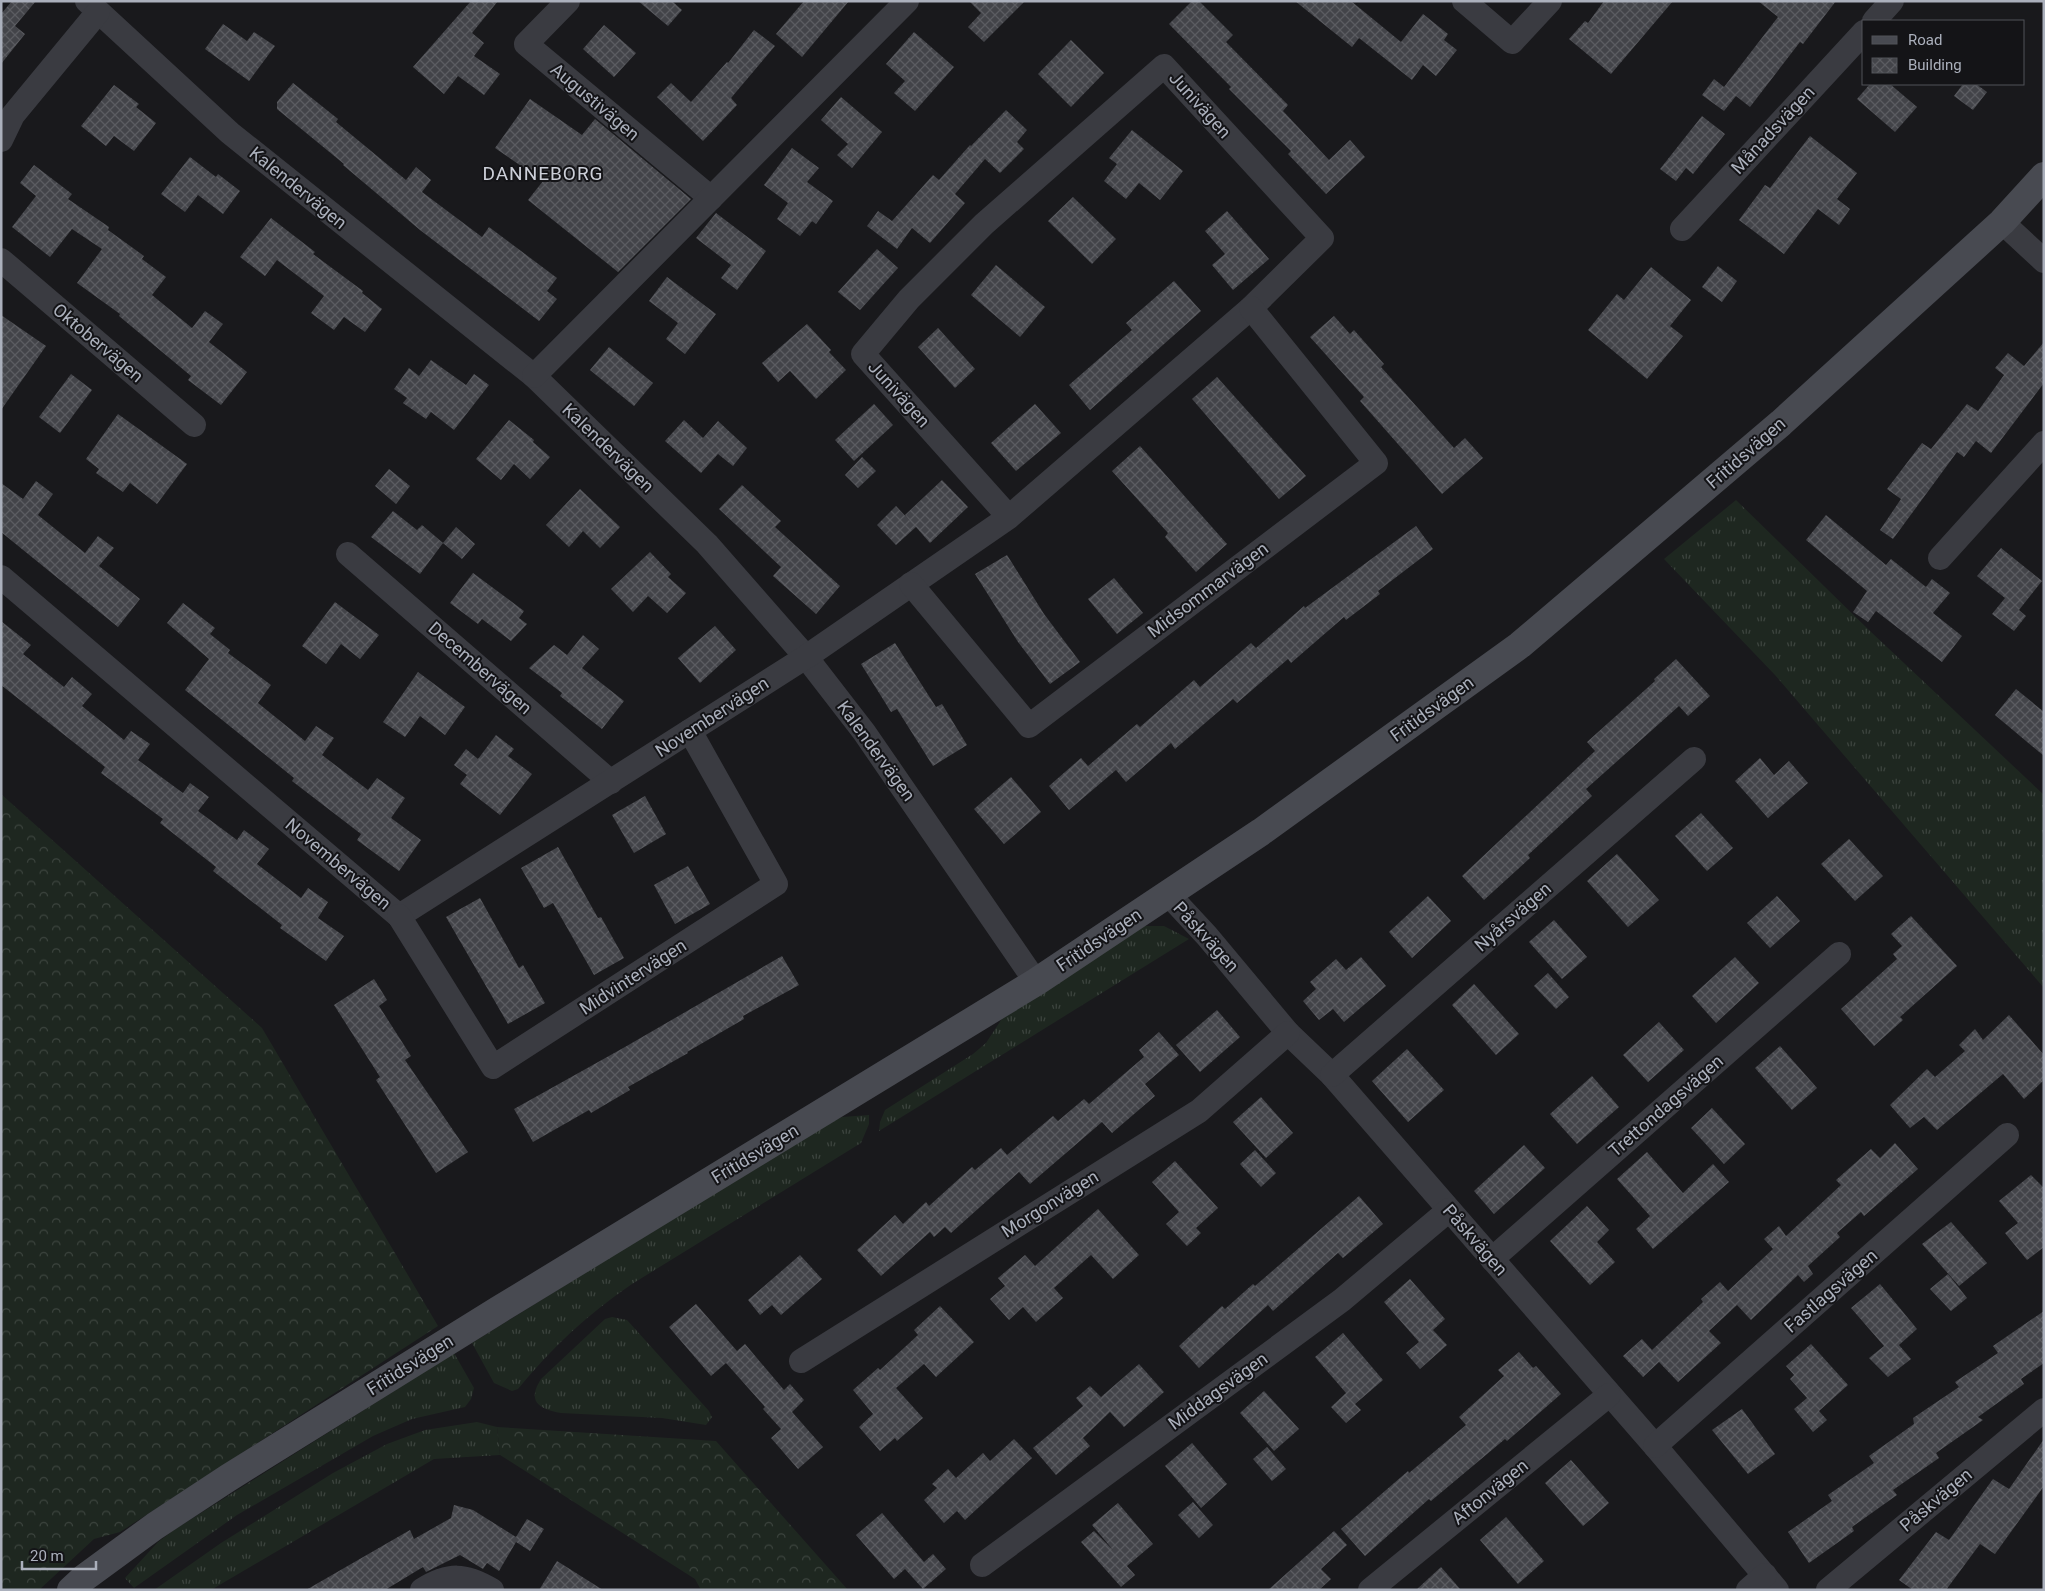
<svg xmlns="http://www.w3.org/2000/svg" width="2045" height="1591" viewBox="0 0 2045 1591" font-family="Roboto,sans-serif">
  <defs>
    <pattern id="grass-tufts" width="24" height="20" patternUnits="userSpaceOnUse" patternTransform="scale(1.25)"><rect width="24" height="20" fill="#1e2720"/><path d="M3 7l-1-3M5 7V3M7 7l1-3M15 17l-1-3M17 17v-4M19 17l1-3" fill="none" stroke="#3c443e"/></pattern>
    <pattern id="forest-crowns" width="20" height="18" patternUnits="userSpaceOnUse" patternTransform="scale(1.25)"><rect width="20" height="18" fill="#1e2720"/><path d="M2 6a3 3 0 1 1 6 0M12 15a3 3 0 1 1 6 0" fill="none" stroke="#3c443e"/></pattern>
    <pattern id="building-cross-hatch" width="8" height="8" patternUnits="userSpaceOnUse" patternTransform="scale(1.25)"><rect width="8" height="8" fill="#434449"/><path d="M0 0l8 8M0 8l8-8" fill="none" stroke="#5b5c61"/></pattern>
  </defs>
  <rect width="100%" height="100%" fill="#19191c"/>
  <g fill="url(#grass-tufts)">
    <path d="M1736,500l134,131 174,164v193l-269,-313 -111,-116z"/>
    <path d="M1144,926h20l25,13 -310,192 1,-9 5,-12 88,-56 13,-11 17,-26 123,-82z"/>
    <path d="M869,1115v9l-8,19 -229,141c-43,29 -81,64 -114,105l-6,2 -18,-8 -22,-40 345,-214 25,-12z"/>
    <path d="M612,1317l15,3 82,91 3,6 -6,8 -44,-7 -101,-5c-23,-4 -34,-12 -20,-34l64,-60z"/>
    <path d="M454,1353l20,35 -3,11 -6,8 -53,12 -39,17 -136,79 -103,73 -9,-10 33,-36 16,-12z"/>
    <path d="M477,1422l20,5 3,28 -66,4 -223,131h-57l67,-47 112,-70 54,-29 38,-14z"/>
  </g>
  <g fill="url(#forest-crowns)">
    <path d="M1,794l261,234 176,298 -318,206 -26,7 -55,51h-38z"/>
    <path d="M497,1427l219,14 132,149h-147l-6,-11 -195,-124z"/>
  </g>
  <g fill="url(#building-cross-hatch)">
    <path d="M12,1h24l-21,25 10,8 -24,30v-50z"/>
    <path d="M471,1h27l-26,32 12,10 -10,13 26,18 -16,21 -26,-19 -14,18 -31,-27z"/>
    <path d="M638,1h34l10,9 -14,16z"/>
    <path d="M804,1h45l-47,56 -26,-23z"/>
    <path d="M969,1h56l-41,41 -16,-15 13,-14z"/>
    <path d="M1192,1h7l34,34 -7,7 62,63 -5,6 46,49 21,-20 15,17 -39,37 -38,-40 3,-3 -62,-62 2,-2 -62,-63z"/>
    <path d="M1295,1h56l50,41 22,-28 25,20 -4,6 13,10 -21,26 -13,-11 -11,15 -53,-42 -7,9z"/>
    <path d="M1604,1h69l-62,73 -42,-35 16,-18 3,2z"/>
    <path d="M1758,1h78l-33,43 -3,-2 -50,65 -14,-11 -12,15 -22,-16 12,-16 10,8 54,-70z"/>
    <path d="M223,24l24,17 7,-9 21,14 -26,35 -44,-32z"/>
    <path d="M604,25l32,28 -22,24 -31,-28z"/>
    <path d="M754,30l21,16 -44,52 6,7 -34,36 -46,-44 14,-14 20,19 36,-40 1,1z"/>
    <path d="M914,32l40,35 -39,44 -21,-18 11,-12 -19,-17z"/>
    <path d="M1071,40l33,33 -33,34 -33,-33z"/>
    <path d="M293,83l45,36 -2,3 70,58 10,-13 15,13 -9,12 60,45 7,-10 68,51 -10,13 10,8 -18,22 -119,-91 -77,-65 1,-1 -67,-55v-7z"/>
    <path d="M1870,84h20l27,23 -22,25 -38,-33z"/>
    <path d="M1963,84h13l11,8 -14,18 -19,-14z"/>
    <path d="M114,85l25,19 -3,3 20,16 -22,28 -20,-15 -8,10 -25,-20z"/>
    <path d="M841,97l41,35 -30,36 -15,-13 11,-11 -27,-24z"/>
    <path d="M530,99l52,36 13,-16 96,80 -73,73 -90,-72 15,-19 -48,-33z"/>
    <path d="M1006,110l21,20 -10,12 7,7 -24,24 -15,-14 -30,35 10,9 -35,40 -18,-15 -15,21 -30,-23 11,-15 14,10 41,-46 6,5 31,-35 1,1z"/>
    <path d="M1702,116l23,18 -32,40 -7,-6 -10,13 -16,-12z"/>
    <path d="M1132,130l51,41 -23,29 -21,-17 -13,16 -22,-18 13,-17 -8,-6z"/>
    <path d="M1810,136l47,37 -20,26 13,10 -11,16 -21,-16 -34,45 -45,-34 26,-35 5,3z"/>
    <path d="M792,148l27,20 -12,14 26,19 -17,23 -4,-3 -12,15 -23,-17 11,-16 -24,-18z"/>
    <path d="M190,157l26,20 2,-3 22,17 -17,23 -25,-19 -13,17 -24,-18z"/>
    <path d="M34,165l38,29 -4,5 41,28 -1,3 36,26 -2,3 24,18 -14,18 40,33 13,-17 18,13 -14,18 38,30 -26,33 -33,-25 3,-4 -72,-60 1,-2 -43,-31 25,-34 -30,-20 -22,28 -38,-30 24,-31 -16,-13z"/>
    <path d="M1073,197l43,42 -24,25 -44,-43z"/>
    <path d="M1227,211l42,48 -36,31 -21,-25 13,-11 -20,-23z"/>
    <path d="M716,213l50,38 -29,39 -16,-12 10,-13 -35,-27z"/>
    <path d="M271,218l44,34 -2,2 50,37 -1,2 20,16 -17,23 -21,-15 -10,13 -23,-17 13,-17 -47,-36 -12,16 -25,-19z"/>
    <path d="M877,249l21,19 -38,42 -22,-18z"/>
    <path d="M996,265l49,42 -25,30 -49,-42z"/>
    <path d="M1718,266l19,15 -15,21 -20,-15z"/>
    <path d="M1651,267l40,33 -21,26 13,10 -36,43 -59,-49 29,-36 7,6z"/>
    <path d="M667,277l49,37 -31,40 -19,-15 12,-16 -29,-22z"/>
    <path d="M1174,281l27,30 -111,99 -21,-25 63,-55 -6,-7z"/>
    <path d="M1,315l45,31 -45,64z"/>
    <path d="M1334,316l16,18 4,-4 30,34 -3,3 73,81 11,-10 18,20 -41,36 -82,-93 4,-4 -54,-60z"/>
    <path d="M807,324l24,26 -2,2 17,18 -30,29 -26,-28 -12,11 -16,-19z"/>
    <path d="M938,328l37,41 -20,19 -37,-41z"/>
    <path d="M2044,342v41l-53,70 -15,-12 -12,16 -7,-5 -64,87 -13,-9 21,-31 -14,-10 35,-46 9,6 36,-45 11,7 26,-36 -9,-7 13,-15 16,13z"/>
    <path d="M609,347l44,36 -19,23 -44,-36z"/>
    <path d="M431,360l35,25 8,-11 15,11 -35,45 -23,-18 -5,7 -23,-16 4,-5 -13,-9 15,-21 10,8z"/>
    <path d="M71,374l21,16 -32,43 -21,-16z"/>
    <path d="M1217,377l89,99 -27,23 -87,-100z"/>
    <path d="M874,404l19,21 -39,36 -19,-21z"/>
    <path d="M1035,404l26,29 -45,38 -25,-28z"/>
    <path d="M118,414l69,50 -30,40 -27,-21 -7,9 -27,-19 3,-4 -13,-10z"/>
    <path d="M509,420l25,20 -1,2 17,15 -20,22 -16,-15 -13,16 -25,-21z"/>
    <path d="M684,420l19,18 15,-17 29,27 -14,18 -15,-12 -17,19 -36,-32z"/>
    <path d="M1140,446l87,98 -31,28 -31,-35 3,-4 -56,-62z"/>
    <path d="M862,457l14,14 -18,17 -13,-13z"/>
    <path d="M389,469l21,17 -14,18 -21,-18z"/>
    <path d="M942,480l26,27 -38,36 -14,-16 -20,18 -19,-20 19,-19 15,16 -6,-7z"/>
    <path d="M36,481l17,13 -15,21 47,38 13,-17 16,12 -15,18 41,33 -22,28 -117,-95v-49l22,16z"/>
    <path d="M742,485l39,36 -6,6 65,59 -24,28 -43,-38 8,-9 -62,-58z"/>
    <path d="M580,489l40,38 -20,21 -17,-17 -14,16 -23,-22z"/>
    <path d="M393,511l24,19 5,-5 21,18 -23,31 -49,-37z"/>
    <path d="M1826,515l60,50 5,-6 35,28 6,-8 18,14 -17,20 29,23 -20,26 -66,-51 -8,11 -15,-10 14,-21 -61,-51z"/>
    <path d="M1416,526l17,23 -55,42 2,3 -34,26 -2,-3 -53,46 -3,-4 -51,44 -4,-4 -58,50 -4,-6 -45,39 -10,-12 -47,40 -20,-24 32,-28 7,8 49,-42 3,3 54,-47 6,7 51,-44 5,5 48,-42 1,2z"/>
    <path d="M456,527l19,17 -13,15 -19,-16z"/>
    <path d="M2001,548l41,33 -23,29 7,6 -12,15 -22,-17 13,-16 -28,-22z"/>
    <path d="M650,552l21,22 -3,3 18,16 -19,20 -19,-17 -15,16 -22,-23z"/>
    <path d="M1007,555l37,59 36,48 -30,22 -32,-42 -43,-68z"/>
    <path d="M473,573l51,38 -5,7 8,6 -16,17 -29,-22 -4,5 -28,-21z"/>
    <path d="M1114,578l29,35 -26,21 -29,-35z"/>
    <path d="M335,602l44,33 -19,24 -19,-15 -15,20 -24,-18z"/>
    <path d="M183,603l32,25 -5,6 20,16 -2,3 43,32 -13,18 47,38 11,-15 18,12 -12,17 46,35 9,-12 28,20 -14,20 30,22 -22,31 -42,-31 4,-6 -69,-53 2,-3 -109,-88 24,-31 -42,-36z"/>
    <path d="M1,621l30,24 -8,9 41,33 8,-10 20,17 -10,12 42,34 7,-9 19,13 -12,16 45,33 7,-10 19,14 -11,14 39,29 7,-10 25,19 -12,15 44,34 7,-10 20,14 -10,16 26,18 -18,25 -46,-33 2,-3 -69,-54 3,-4 -56,-44 3,-4 -62,-46 4,-6 -104,-82z"/>
    <path d="M715,626l21,24 -36,33 -22,-25z"/>
    <path d="M583,635l16,14 -17,19 42,33 -22,28 -42,-33 2,-3 -33,-25 25,-23 13,10z"/>
    <path d="M895,643l41,64 6,-3 25,41 -34,21 -36,-57 -6,3 -30,-48z"/>
    <path d="M1676,659l34,37 -22,20 -9,-10 -93,83 6,7 -64,59 2,3 -46,42 -22,-24 133,-125 -8,-9 68,-61 -1,-2z"/>
    <path d="M418,672l47,35 -20,28 -25,-19 -15,21 -22,-15z"/>
    <path d="M2016,689l28,23v44l-49,-41z"/>
    <path d="M496,735l18,14 -6,7 24,18 -32,41 -40,-31 7,-9 -13,-10 12,-16 12,10z"/>
    <path d="M1760,758l14,17 15,-14 19,22 -40,35 -33,-37z"/>
    <path d="M1011,777l30,35 -37,32 -30,-35z"/>
    <path d="M645,796l21,38 -32,19 -22,-38z"/>
    <path d="M1701,813l32,35 -26,23 -32,-35z"/>
    <path d="M1849,839l34,37 -28,25 -34,-37z"/>
    <path d="M558,847l40,71 3,-1 23,41 -30,17 -41,-72 -9,5 -23,-40z"/>
    <path d="M1617,854l42,46 -31,27 -41,-46z"/>
    <path d="M688,866l22,38 -35,20 -21,-39z"/>
    <path d="M1428,896l23,25 -39,37 -23,-26z"/>
    <path d="M1777,896l23,25 -30,27 -23,-25z"/>
    <path d="M480,898l39,70 4,-3 22,38 -37,21 -62,-107z"/>
    <path d="M1911,916l46,50 -57,51 3,3 -29,26 -33,-37 56,-50 -4,-5 9,-8 -11,-12z"/>
    <path d="M1554,920l33,37 -25,22 -33,-37z"/>
    <path d="M782,956l17,29 -56,31 1,3 -57,33 1,1 -60,34 2,3 -39,23 -2,-3 -56,32 -19,-33 111,-62z"/>
    <path d="M1361,957l25,29 -42,36 -11,-13 -14,11 -16,-19 13,-12 -6,-7 26,-23 10,11z"/>
    <path d="M1735,957l24,26 -43,40 -24,-27z"/>
    <path d="M1548,973l21,24 -13,12 -22,-23z"/>
    <path d="M374,979l13,21 -8,6 32,50 -6,4 63,92 -32,21 -60,-93 4,-3 -46,-72z"/>
    <path d="M1474,984l45,50 -23,21 -44,-50z"/>
    <path d="M1217,1010l23,27 -40,35 -24,-27z"/>
    <path d="M2009,1015l35,40v25l-20,19 -21,-25 -66,56 -13,-13 -14,11 -20,-23 37,-36 8,8 30,-26 -6,-6 16,-16 8,11z"/>
    <path d="M1659,1022l25,28 -36,32 -25,-27z"/>
    <path d="M1159,1032l20,23 -34,29 10,12 -43,37 -10,-11 -72,62 -11,-12 -68,61 -6,-6 -11,10 -4,-5 -49,44 -24,-26 38,-35 8,9 23,-22 3,4 43,-39 3,3 26,-22 6,7 46,-39 5,5 26,-22 5,5 55,-47 -5,-7z"/>
    <path d="M1780,1046l37,42 -25,22 -37,-42z"/>
    <path d="M1407,1049l37,41 -36,32 -36,-41z"/>
    <path d="M1592,1076l27,31 -42,37 -27,-30z"/>
    <path d="M1261,1097l32,36 -27,25 -33,-36z"/>
    <path d="M1712,1108l33,36 -21,20 -33,-36z"/>
    <path d="M1895,1143l23,26 -54,47 -3,-4 -24,21 3,4 -32,29 5,8 -9,8 -6,-7 -47,45 -14,-15 -28,26 12,12 -43,39 -19,-20 -16,15 -20,-21 19,-17 10,11 51,-48 -2,-3 19,-17 8,9 45,-42 -9,-10 15,-13 7,10 55,-51 -5,-5 35,-31 9,9z"/>
    <path d="M1524,1145l21,23 -51,46 -20,-23z"/>
    <path d="M1255,1150l21,23 -15,14 -21,-23z"/>
    <path d="M1647,1152l36,41 30,-29 16,18 -76,67 -17,-20 14,-13 -33,-37z"/>
    <path d="M1175,1161l43,47 -22,20 5,5 -14,13 -21,-22 13,-12 -27,-30z"/>
    <path d="M2031,1175l13,13v59l-17,13 -22,-27 13,-10 -19,-22z"/>
    <path d="M1359,1196l24,28 -40,34 -5,-5 -65,58 -5,-6 -69,63 -20,-22 43,-40 3,3 28,-25 2,2z"/>
    <path d="M1587,1206l22,24 -12,12 18,20 -25,23 -40,-44z"/>
    <path d="M1098,1209l41,46 -26,24 -22,-24 -37,33 9,10 -27,24 -13,-15 -14,13 -19,-21 15,-13 -7,-8 27,-23 10,11z"/>
    <path d="M1951,1222l36,41 -28,23 -37,-42z"/>
    <path d="M800,1255l22,24 -41,36 -9,-10 -12,10 -12,-15z"/>
    <path d="M1948,1274l19,24 -16,13 -21,-22z"/>
    <path d="M1410,1279l35,40 -12,11 14,15 -27,24 -14,-16 13,-11 -35,-40z"/>
    <path d="M1880,1284l37,45 -18,16 12,14 -23,18 -19,-19 15,-12 -33,-38z"/>
    <path d="M696,1304l41,47 8,-7 39,46 6,-6 14,16 -12,12 31,35 -25,22 -27,-31 10,-9 -18,-20 2,-2 -39,-44 -15,13 -42,-49z"/>
    <path d="M940,1306l34,36 -38,35 -12,-13 -28,24 27,30 -26,23 -2,-3 -15,13 -21,-24 14,-13 -20,-24 25,-22 2,2 38,-35 -4,-5z"/>
    <path d="M2044,1311v52l-23,16 3,5 -46,33 5,3 -47,33 3,5 -46,32 4,5 -45,32 2,4 -45,32 -21,-31 44,-31 -4,-6 46,-32 -5,-7 45,-32 -1,-6 46,-31 -4,-5 43,-29 -5,-7z"/>
    <path d="M1343,1333l40,47 -28,24 6,6 -15,13 -15,-16 15,-14 -31,-36z"/>
    <path d="M1811,1344l37,41 -29,26 8,9 -14,12 -19,-23 13,-11 -17,-19 4,-4 -8,-9z"/>
    <path d="M1519,1352l14,16 3,-2 25,28 -54,47 -2,-2 -74,62 -2,-2 -64,57 -24,-27 67,-58 1,2 57,-48 -7,-8 45,-41 -6,-6z"/>
    <path d="M1139,1364l25,28 -40,35 -14,-15 -27,26 7,8 -34,29 -23,-27 50,-42 -7,-8 14,-12 11,11z"/>
    <path d="M1264,1391l35,38 -25,22 -34,-38z"/>
    <path d="M1742,1409l33,45 -27,20 -36,-44z"/>
    <path d="M1014,1439l18,19 -67,62 -8,-9 -13,12 -20,-23 13,-12 -5,-4 16,-15 8,9 27,-25 7,8z"/>
    <path d="M2044,1439v47l-49,68 -15,-10 -34,46h-33l-14,-10 37,-48 13,8 44,-61 16,10z"/>
    <path d="M1192,1443l35,41 -26,24 -36,-42z"/>
    <path d="M1267,1447l19,22 -14,12 -19,-22z"/>
    <path d="M1571,1460l38,43 -26,23 -38,-43z"/>
    <path d="M1193,1502l20,23 -14,13 -21,-23z"/>
    <path d="M1118,1503l35,41 -26,22 8,9 -14,12 -40,-45 13,-11 19,19 -21,-25z"/>
    <path d="M454,1505l19,5 43,27 11,-18 17,10 -14,22 -14,-9 -17,29 -12,-8 -4,6 -23,-14 -34,17 -3,-5 -38,23h-79l104,-60 4,9 37,-21z"/>
    <path d="M882,1513l42,49 9,-8 13,15 -23,20 -18,-20 -11,10 -38,-44z"/>
    <path d="M1506,1517l38,44 -26,23 -38,-44z"/>
    <path d="M1334,1531l13,14 -26,24 10,10 -12,11h-51z"/>
    <path d="M557,1561l46,29h-64z"/>
    <path d="M1441,1567l20,23h-45z"/>
  </g>
  <g fill="none" stroke-linecap="round" stroke-linejoin="round">
    <g stroke="#3a3b41" stroke-width="24">
      <path d="M87,1l143,132 304,243 173,168 99,113 58,75 172,250"/>
      <path d="M568,1l-42,43 185,154"/>
      <path d="M1464,1l48,41 38,-41"/>
      <path d="M1874,21l18,-20"/>
      <path d="M1,140l12,-25 85,-103"/>
      <path d="M2002,222l42,39"/>
      <path d="M1682,229l182,-197"/>
      <path d="M1,260l193,165"/>
      <path d="M534,376l373,-375"/>
      <path d="M348,554l263,228"/>
      <path d="M1940,558l104,-115"/>
      <path d="M1,577l398,339 407,-259 203,-140 242,-209 71,-70 -158,-172 -180,158 -75,75 -46,55 146,163"/>
      <path d="M911,584l118,142 347,-263 -125,-155"/>
      <path d="M1168,894l39,42 81,97 44,42 323,371 122,144"/>
      <path d="M399,916l94,151 283,-183 -86,-153"/>
      <path d="M1332,1075l362,-316"/>
      <path d="M1492,1259l347,-305"/>
      <path d="M801,1361l398,-250 89,-78"/>
      <path d="M1655,1446l352,-311"/>
      <path d="M982,1565l360,-265 107,-90"/>
      <path d="M422,1590c27,-17 43,-16 70,0"/>
      <path d="M1370,1590l239,-195"/>
      <path d="M1748,1590l17,-15"/>
      <path d="M1828,1590l216,-180"/>
    </g>
    <path stroke="#484a51" stroke-width="28" d="M71,1590l13,-12 71,-52 73,-48 272,-169 536,-327 225,-150 259,-187 261,-222 221,-201 42,-46"/>
  </g>
  <g text-anchor="middle" stroke-width="4" stroke-linejoin="round" paint-order="stroke">
    <g font-size="18" fill="#abb0bc" stroke="#141417">
      <text transform="translate(595 102) rotate(40)" y="6">Augustivägen</text>
      <text transform="translate(1200 105) rotate(48)" y="6">Junivägen</text>
      <text transform="translate(1773 130) rotate(-47)" y="6">Månadsvägen</text>
      <text transform="translate(298 188) rotate(39)" y="6">Kalendervägen</text>
      <text transform="translate(98 343) rotate(40)" y="6">Oktobervägen</text>
      <text transform="translate(899 394) rotate(48)" y="6">Junivägen</text>
      <text transform="translate(608 448) rotate(44)" y="6">Kalendervägen</text>
      <text transform="translate(1746 453) rotate(-41)" y="6">Fritidsvägen</text>
      <text transform="translate(1208 590) rotate(-37)" y="6">Midsommarvägen</text>
      <text transform="translate(480 668) rotate(41)" y="6">Decembervägen</text>
      <text transform="translate(1432 709) rotate(-36)" y="6">Fritidsvägen</text>
      <text transform="translate(712 717) rotate(-33)" y="6">Novembervägen</text>
      <text transform="translate(876 751) rotate(54)" y="6">Kalendervägen</text>
      <text transform="translate(338 864) rotate(40)" y="6">Novembervägen</text>
      <text transform="translate(1513 917) rotate(-41)" y="6">Nyårsvägen</text>
      <text transform="translate(1206 937) rotate(48)" y="6">Påskvägen</text>
      <text transform="translate(1099 940) rotate(-34)" y="6">Fritidsvägen</text>
      <text transform="translate(633 977) rotate(-33)" y="6">Midvintervägen</text>
      <text transform="translate(1666 1106) rotate(-41)" y="6">Trettondagsvägen</text>
      <text transform="translate(755 1154) rotate(-31)" y="6">Fritidsvägen</text>
      <text transform="translate(1050 1204) rotate(-32)" y="6">Morgonvägen</text>
      <text transform="translate(1475 1240) rotate(49)" y="6">Påskvägen</text>
      <text transform="translate(1831 1291) rotate(-41)" y="6">Fastlagsvägen</text>
      <text transform="translate(410 1365) rotate(-32)" y="6">Fritidsvägen</text>
      <text transform="translate(1218 1391) rotate(-36)" y="6">Middagsvägen</text>
      <text transform="translate(1490 1492) rotate(-39)" y="6">Aftonvägen</text>
      <text transform="translate(1936 1500) rotate(-40)" y="6">Påskvägen</text>
    </g>
    <g font-size="19" letter-spacing="1" fill="#cccfd8" stroke="#141417">
      <text x="543" y="180">DANNEBORG</text>
    </g>
  </g>
  <rect width="2045" height="1591" fill="none" stroke="#abb0bc" stroke-width="5"/>
  <rect x="1862" y="20" width="162" height="65" fill="#141417" stroke="#505259"/>
  <rect x="1872" y="36" width="25" height="8" fill="#484a51" stroke="#505259"/>
  <text x="1908" y="45" font-size="15" fill="#abb0bc">Road</text>
  <rect x="1872" y="58" width="25" height="15" fill="url(#building-cross-hatch)" stroke="#505259"/>
  <text x="1908" y="70" font-size="15" fill="#abb0bc">Building</text>
  <path d="M22 1561v8h74v-8" fill="none" stroke="#abb0bc" stroke-width="2.5"/>
  <text x="30" y="1561" font-size="15" fill="#abb0bc" stroke="#141417" stroke-width="4" paint-order="stroke">20 m</text>
</svg>
